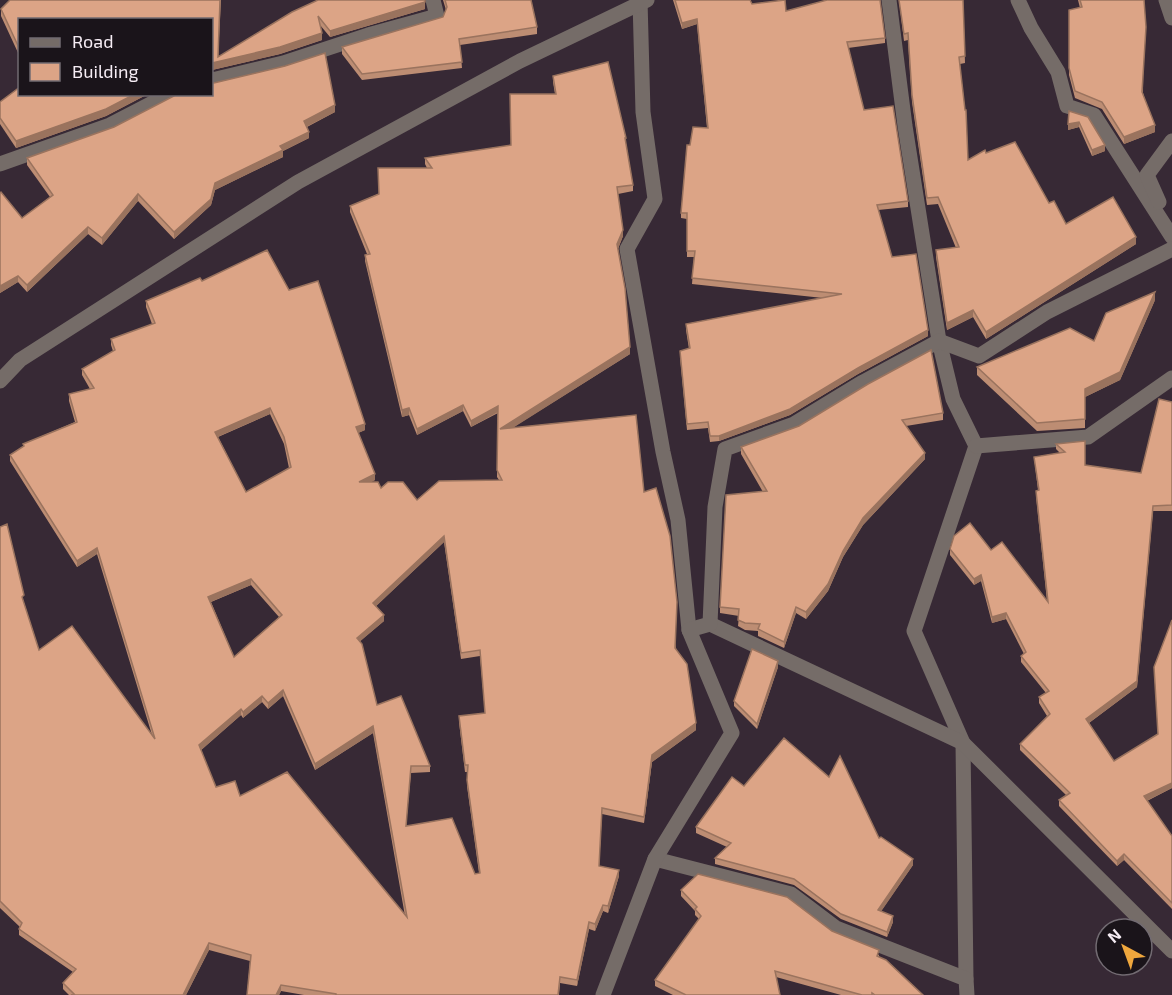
<svg xmlns="http://www.w3.org/2000/svg" width="1172" height="995" viewBox="0 0 1172 995" font-family="'Exo 2',sans-serif">
  <rect width="100%" height="100%" fill="#372935"/>
  <g fill="none" stroke-linecap="round" stroke-linejoin="round">
    <g stroke="#756c68" stroke-width="15">
      <path d="M640,0l3,112 12,87 -28,50 36,203 15,68 11,110"/>
      <path d="M889,0l16,126 34,215 14,58 23,47 -62,185 49,112 3,236"/>
      <path d="M1018,0l13,28 27,44 9,34 27,9 78,122"/>
      <path d="M1166,0l6,18"/>
      <path d="M212,80l71,-17 85,-28 69,-19 -4,-16"/>
      <path d="M0,164l110,-39 60,-31"/>
      <path d="M1159,202l-12,-27 25,-34"/>
      <path d="M0,381l20,-21 278,-178 222,-121 127,-61"/>
      <path d="M976,446l112,-9 84,-59"/>
      <path d="M710,624l253,119 209,208"/>
      <path d="M655,859l136,35 45,34 130,51 1,16"/>
      <path d="M603,995l52,-136 77,-126 -43,-103 21,-6 5,-117 10,-58 69,-25 69,-42 76,-41 40,15 68,-44 125,-63"/>
    </g>
  </g>
  <g fill="#bd8d73" fill-rule="evenodd">
    <path d="M10,0h211l-3,57 74,-45 26,-12h107v9l-95,28 -10,-12 2,15 -42,14 -68,16v-50h-192v37l-19,-41v-7z"/>
    <path d="M443,0h90h-2l6,27v7l-77,11 2,23 -100,12 -20,-26v-7l101,-30 3,-7z"/>
    <path d="M673,0h77l2,4 34,7 99,27v5l-37,5 16,62 44,91v6l-30,3 14,47 36,79 -70,38 -68,41 -71,26 -9,1 -2,-14 -21,2 -7,-73v-6l9,-2 -3,-19v-6l137,-26 -131,-14 2,-27h-7v-38l-6,-1v-5l9,-68 17,-17 -10,-104 -15,5z"/>
    <path d="M899,0h64l2,63 -5,1 8,96 18,-7 63,50 17,21 70,20 -150,95 -13,-22 -26,13 -11,-73v-7l20,-2 -18,-44 -11,1 -15,-103 -4,-62 -4,1z"/>
    <path d="M1078,0h66l-1,93 12,39 -31,12 -22,-35 -27,-11 -6,-23v-65l11,-2z"/>
    <path d="M553,76l73,62v6l7,41v6l-15,3 5,42 -5,13 12,105 -118,74 132,64 32,156 20,82 -44,32 -8,61 -42,-9 -3,52 20,10 -11,37 -5,-2 -8,20 -6,-2 -12,57 -17,-3 -1,12h-255l-23,-4 -2,4h-32l3,-34 -41,-11 -23,45h-117l-6,-6v-6l10,-11 -54,-37v-6l1,-2 -20,-19v-381l39,123 113,85 -55,-181 -20,13 -67,-106v-6l13,-8v-3l52,-22 -6,-21v-7l21,-5 -8,-14v-6l31,-18 -2,-6v-6l41,-15 -6,-17v-6l219,129 -7,3 17,47 -5,2 11,6 36,12 82,-20 -2,-3 1,-64 -27,14 -8,-16 -46,24 -8,-20 -7,2 -37,-156v-6l2,-1 -17,-42v-6l28,-12 49,-26 -2,-4v-6l86,-13 44,-51 -2,-12zM270,414l14,30 5,24 -43,24 -28,-55zM444,542l17,117 19,-3 5,57 -26,3v6l6,50h3l-1,14 12,87 -4,1 -69,-49 5,-52 19,-1v-6l-53,-61 -17,-64 24,-20 -8,-15zM251,585l28,32 -45,40 -23,-55zM283,696l32,74 58,-37 32,183 -165,-120 -24,-9 -15,-37 40,-35 2,3 19,-16 6,7z"/>
    <path d="M20,94h128l-42,22 -90,32 -16,-24v-22z"/>
    <path d="M174,96l161,16 -28,15 2,11 -26,13v6l-68,33 -4,15 -37,34 -36,-38 -36,44 -14,-11 -61,58 -9,-10 -18,11v-100l22,25 28,-21 -23,-32v-7l87,-31z"/>
    <path d="M1069,111l36,40 -13,5 -13,-29 -11,3z"/>
    <path d="M1155,300l-35,80 -35,17v31l-48,3 -60,-56v-8l117,-26z"/>
    <path d="M1172,402v109h-19l-16,176 -48,36 25,38 58,27 -25,13 25,35v73l-48,-49 -7,6 -58,-60v-6l7,-5 -46,-45v-6l27,-28 -8,-13v-6l7,-4 -25,-31v-6l3,-2 -18,-35 -14,4 -11,-42 -7,4 -24,-30v-6l41,1 56,51 -11,-105v-5l2,-1 -4,-33 26,-4 -4,-4v-5l29,21 56,8z"/>
    <path d="M943,413v7l-37,6 19,33 -62,66 -20,32 -15,34 -22,28 -10,-6 -12,35 -26,-12v-5l-13,-1 -7,-4 1,-10 -19,-3v-6l43,-115 -22,-38v-7z"/>
    <path d="M778,667l-21,62 -23,-23v-5z"/>
    <path d="M744,786l135,52 34,27 -32,46 12,11 -6,15 -46,-18 -47,-34 -79,-21v-6l12,-11 -31,-14v-6z"/>
    <path d="M681,890l151,41 47,24v2l44,38h-82l-65,-18 4,18h-107l-18,-9v-6l44,-61 -4,-4v-4l-14,-15z"/>
  </g>
  <g fill="#9a735e">
    <path d="M425,2v7l-95,28v-6z"/>
    <path d="M697,19v5l-15,5v-6z"/>
    <path d="M322,33v7l-42,14 -68,16v-7z"/>
    <path d="M135,94h13l-42,22 -90,32v-7z"/>
    <path d="M335,105v7l-31,16v-7z"/>
    <path d="M1079,122v5l-11,3v-6z"/>
    <path d="M1155,125v7l-31,12v-7z"/>
    <path d="M309,132v6l-26,13v6l-68,33 -4,15 -37,34v-7l41,-49 65,-37z"/>
    <path d="M1105,145v6l-13,5v-6z"/>
    <path d="M138,194v7l-36,44v-7z"/>
    <path d="M88,227v7l-61,58v-7z"/>
    <path d="M623,230v6l-6,15v-7z"/>
    <path d="M1136,237v7l-150,95v-7z"/>
    <path d="M18,276v6l-18,11v-7z"/>
    <path d="M1155,292v8l-35,80 -35,17v-8z"/>
    <path d="M973,310v7l-26,13v-7z"/>
    <path d="M928,330v6l-70,38 -68,41 -71,26v-5l139,-68z"/>
    <path d="M630,347v7l-130,82v-7z"/>
    <path d="M463,405v6l-46,24v-6z"/>
    <path d="M498,406v6l-27,15v-6z"/>
    <path d="M270,408v6l-55,24v-6z"/>
    <path d="M409,408v7l-7,2v-7z"/>
    <path d="M365,424v6l-9,4v-7z"/>
    <path d="M925,453v6l-62,66 -20,32 -15,34 -22,28v-7l57,-94z"/>
    <path d="M375,474v6l-16,9v-7z"/>
    <path d="M1153,506l-16,181 -51,38v-6z"/>
    <path d="M444,536v6l-71,67v-6z"/>
    <path d="M97,548v6l-20,13v-6z"/>
    <path d="M981,575v6l-7,4v-6z"/>
    <path d="M251,579v6l-43,18v-6z"/>
    <path d="M796,607v6l-12,35v-6z"/>
    <path d="M1006,613v6l-14,4v-6z"/>
    <path d="M384,615v6l-27,23v-6z"/>
    <path d="M778,661v6l-21,62v-5z"/>
    <path d="M283,690v6l-15,13v-6z"/>
    <path d="M262,696v6l-19,16v-6z"/>
    <path d="M241,709v6l-42,37v-7z"/>
    <path d="M696,723v7l-44,32 -8,61 8,-68z"/>
    <path d="M373,726v7l-58,37v-6z"/>
    <path d="M1172,783v5l-28,14v-6z"/>
    <path d="M1124,854v6l-7,6v-5z"/>
    <path d="M913,859v6l-35,51v-6z"/>
    <path d="M619,870v6l-11,37v-7z"/>
    <path d="M603,905v6l-8,20v-7z"/>
    <path d="M893,916v6l-6,15v-5z"/>
    <path d="M589,922v7l-12,57v-6z"/>
    <path d="M209,943v7l-23,45h-3z"/>
    <path d="M281,985v6l-2,4h-3z"/>
  </g>
  <g fill="#dca486" stroke="#9a735e" stroke-width="1.5" fill-rule="evenodd">
    <path d="M10,0h210l-2,57 74,-45 26,-12h107v2l-95,29 -12,-15 4,17 -42,14 -68,16v-43h-192v30l-19,-41z"/>
    <path d="M445,0h86l6,27 -78,12 3,23 -100,12 -20,-27 101,-30 4,-10z"/>
    <path d="M675,0h75l2,4 33,-4 1,11 41,-11h53l5,38 -38,4 17,68 29,-4 15,95 -31,4 15,52 24,-3 12,76 -70,38 -68,41 -71,27h-9l-2,-14 -21,2 -7,-73 10,-3 -4,-24 156,-30 -150,-16 3,-27h-8v-38h-6l6,-68h3l3,-18 15,1 -11,-109 -15,4z"/>
    <path d="M899,0h64l2,56 -6,1 6,53h1l2,50 17,-10 1,3 29,-11 34,61 5,-2 12,23 47,-27 23,40 -150,95 -13,-22 -26,13 -11,-73 23,-3 -21,-50 -11,1 -15,-103 -4,-62 -4,1z"/>
    <path d="M1080,0h64l2,27 -4,65 13,33 -31,12 -22,-35 -27,-11 -6,-23v-58l13,-3z"/>
    <path d="M325,53l10,52 -31,16 5,11 -29,14 3,4 -68,33 -4,16 -37,33 -36,-38 -36,44 -14,-11 -61,58 -9,-9 -18,10v-93l1,-1 21,26 31,-23 -26,-37 87,-31 60,-31 1,-2h37v-12l2,1 71,-17z"/>
    <path d="M608,62l18,76h-1l8,47 -16,2 6,43 -6,14 8,44 5,59 -130,82 136,-14 8,77 12,-4 14,48 7,66 -2,46 12,16 9,59 -44,32 -8,62 -42,-9 -3,58 20,4 -11,36 -5,-1 -8,19 -6,-2 -12,58 -17,-3 -2,18h-222v-1l-55,-9 -5,10h-29l4,-40 -42,-12 -26,52h-112l3,-1 -11,-11 13,-14 -57,-40 3,-6 -22,-22v-374l7,-3 17,71 -2,2 17,53 33,-24 83,113 -58,-191 -20,13 -67,-106 14,-9 -1,-2 54,-22 -8,-28 25,-6 -12,-19 33,-19 -4,-11 44,-16 -9,-22 54,-23 2,3 65,-31 22,40 29,-9 47,143 -9,3 19,47 -16,8h19l3,6 7,-6h15l14,18 22,-19 63,-1 -5,-10 1,-64 -27,15 -8,-16 -46,24 -8,-21 -7,2 -37,-155 5,-1 -20,-48 29,-12 -1,-26h54l-7,-10 86,-13 -1,-51h46l-3,-18zM270,408l14,29 7,30 -45,25 -31,-60zM444,536l17,117 19,-3 5,63 -26,3 6,49h3l-1,15 13,93 -5,1 -23,-56 -46,8 5,-60h19l-29,-70 -24,9 -15,-61 -5,-6 27,-23 -11,-12zM251,579l31,36 -48,42 -26,-60zM283,690l32,74 58,-38 34,191 -120,-145 -47,24 -5,-15 -19,6 -17,-42 42,-36 2,3 19,-16 6,7z"/>
    <path d="M20,87v7h115l-29,15 -90,32 -16,-23v-16z"/>
    <path d="M1069,111l19,6 17,28 -13,5 -13,-28 -11,2z"/>
    <path d="M1155,292l-35,80 -35,17v30l-48,4 -60,-56 93,-39 24,13 12,-28z"/>
    <path d="M931,350l12,63 -41,7 23,33 -62,65 -20,33 -15,33 -22,28 -10,-5 -12,35 -26,-13 2,-5 -15,-1 -7,-3 1,-11 -19,-2 6,-112 41,-4 -26,-44 58,-21 69,-42z"/>
    <path d="M1159,399l13,3v103l-19,1 -16,175 -51,38 28,42 44,-27 -4,-67 18,-47v163l-28,13 28,40v67l-48,-49 -7,7 -58,-61 11,-7 -50,-49 30,-30 -11,-17 10,-6 -28,-35 5,-4 -20,-39 -14,4 -11,-42 -7,4 -24,-30 4,-13 16,-13 21,27 11,-8 46,60 -12,-111 3,-1 -5,-33 31,-5 -9,-8 29,-3v24l56,8z"/>
    <path d="M752,649l26,12 -21,63 -23,-23z"/>
    <path d="M784,738l45,39 11,-21 39,82 2,-1 32,22 -35,51 15,6 -6,16 -46,-18 -47,-35 -79,-21 16,-15 -35,-16 36,-50 12,9z"/>
    <path d="M698,874l89,23 45,34 47,19 -2,6 9,4 37,35h-48l-3,-2v2h-10l-87,-24 5,24h-94l-31,-15 46,-64 -6,-7 2,-2 -16,-17z"/>
  </g>
  <rect x="18" y="18" width="195" height="78" fill="#1a141a" stroke="#726b72" stroke-width="1.5"/>
  <rect x="30" y="38" width="30" height="9" fill="#756c68" stroke="#726b72" stroke-width="1.5"/>
  <text x="72" y="48" font-size="18" fill="#f6edf5">Road</text>
  <rect x="30" y="63" width="30" height="18" fill="#dca486" stroke="#726b72" stroke-width="1.5"/>
  <text x="72" y="78" font-size="18" fill="#f6edf5">Building</text>
  <g transform="translate(1124 947) rotate(319)"><circle r="28" fill="#1a141a" stroke="#726b72" stroke-width="1.5"/>
  <path d="M0-4.5L10 22L0 15L-10 22Z" fill="#efa73d"/>
  <text y="-9" font-size="16" font-weight="bold" text-anchor="middle" fill="#f6edf5">N</text>
  </g>
</svg>
